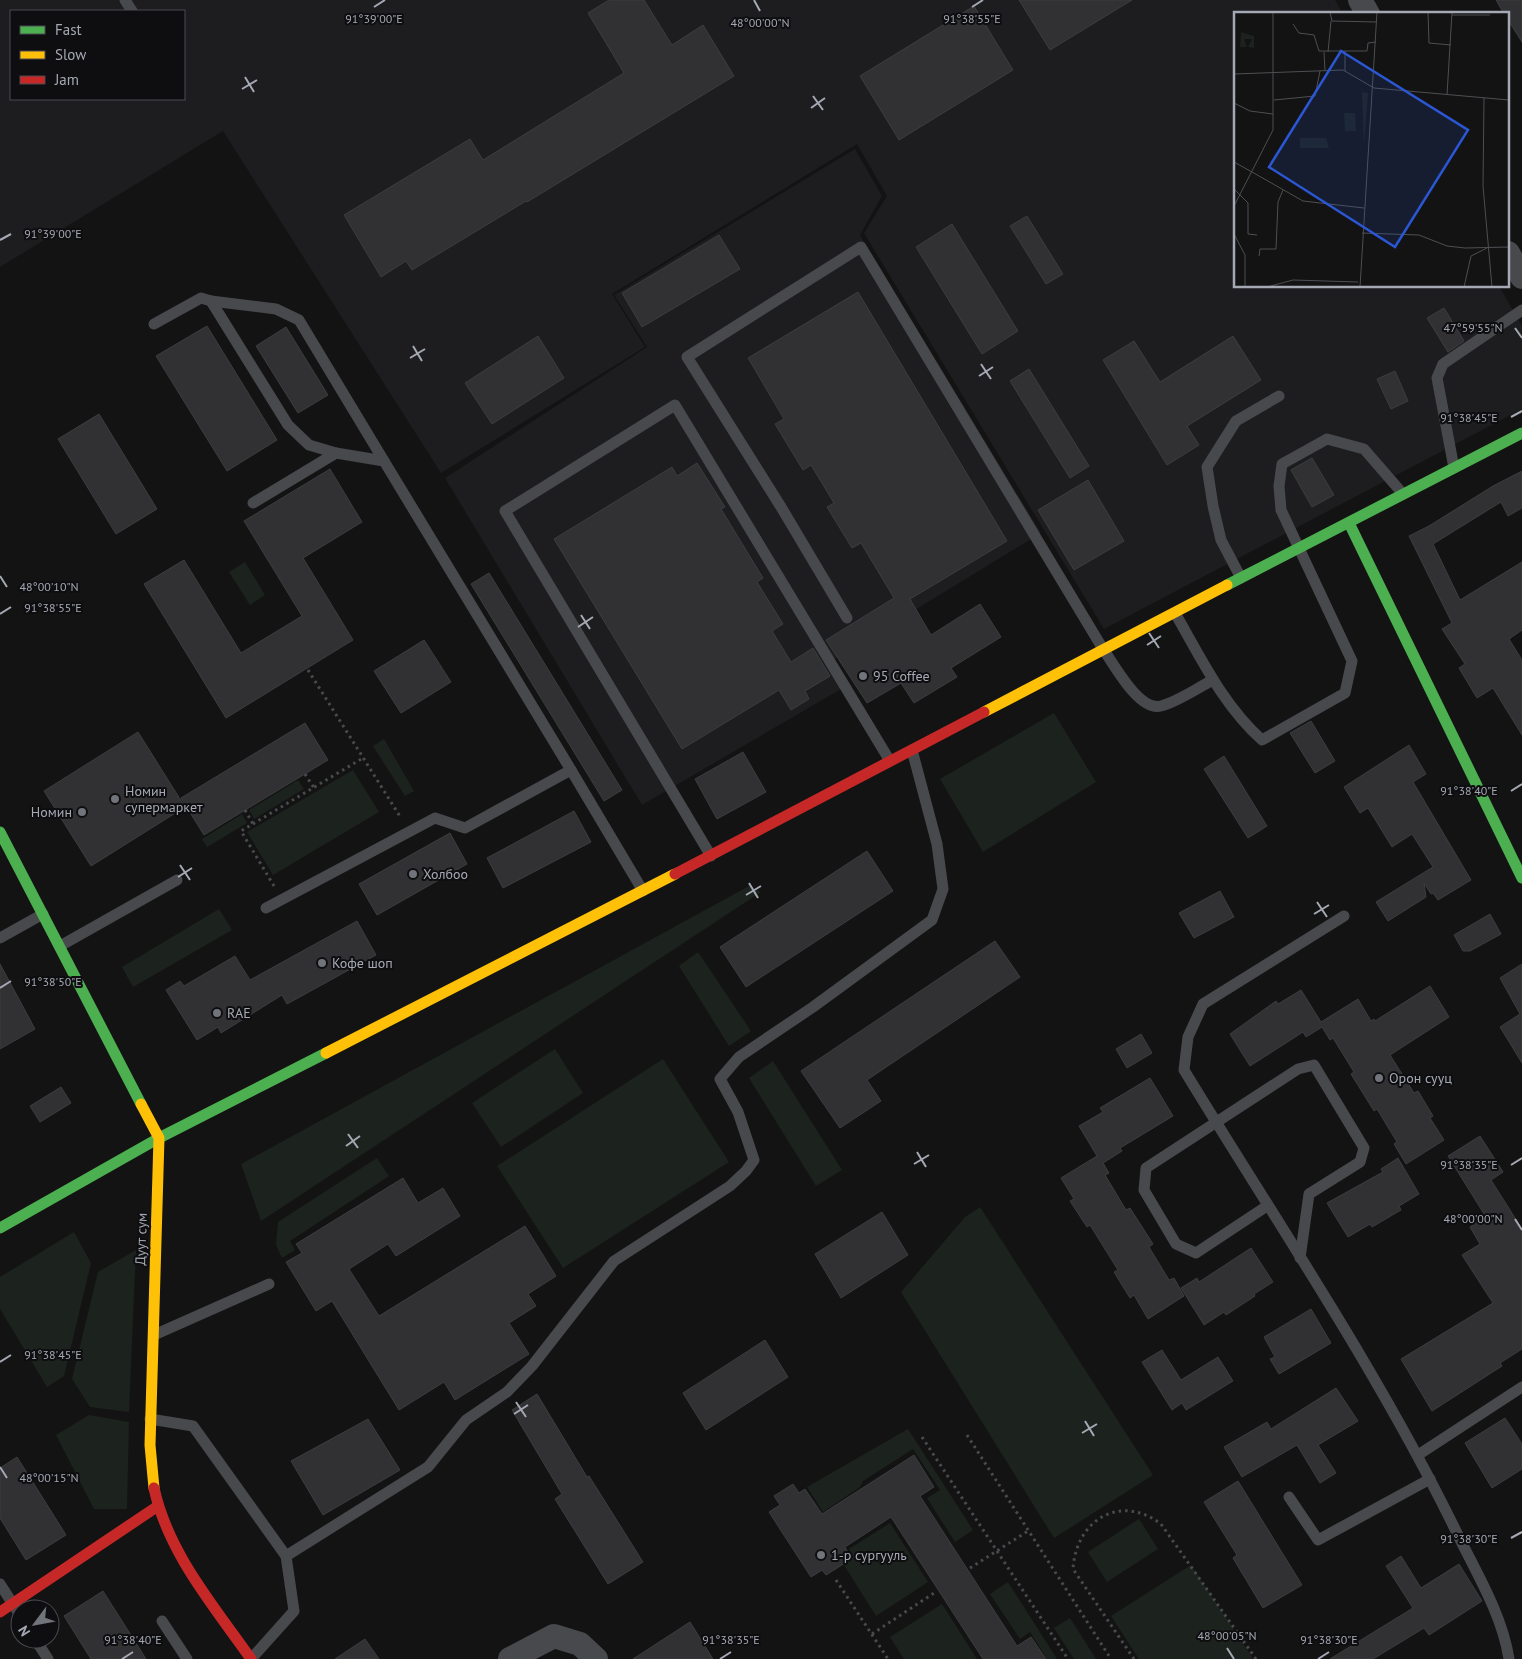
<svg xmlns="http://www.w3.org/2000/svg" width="1522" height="1659" viewBox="0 0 1522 1659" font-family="'PT Sans',sans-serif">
  <rect width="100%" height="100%" fill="#131313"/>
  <g fill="#1d1d1f" fill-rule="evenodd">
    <path d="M0,0h1335l8,14h-107v272h263l23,40v83l-418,220 -240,-396 23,-37 -30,-52 -245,150 33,53 -204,126 -218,-342 -223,136zM11,11h173v88h-173z"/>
    <path d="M855,149l27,47 -22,39 181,298 -208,127 15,25 -206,120 -197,-327 202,-131 -33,-52z"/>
  </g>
  <g fill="#1c221d">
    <path d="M245,562l20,33 -15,10 -21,-33z"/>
    <path d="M1054,713l42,69 -113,70 -43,-73z"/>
    <path d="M384,739l30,52 -9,5 -32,-50z"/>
    <path d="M353,770l26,42 -106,63 -26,-43z"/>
    <path d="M298,780l6,9 -50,30 -5,-9z"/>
    <path d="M242,814l5,9 -40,24 -5,-8z"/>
    <path d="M749,886l12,6 -500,329 -20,-57z"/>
    <path d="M219,909l13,21 -99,57 -11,-20z"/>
    <path d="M698,952l53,79 -22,15 -50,-80z"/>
    <path d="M555,1049l28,44 -82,54 -29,-44z"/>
    <path d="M663,1059l66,103 -166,106 -66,-102z"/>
    <path d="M773,1061l69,109 -26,16 -67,-108z"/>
    <path d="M377,1158l12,18 -99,65 5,9 -13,8 -6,-13 2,-23z"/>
    <path d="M980,1207l173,268 -99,63 -153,-246 64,-75z"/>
    <path d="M74,1232l17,31 -27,113 -17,11 -47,-78v-32z"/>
    <path d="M136,1250l-7,162 -39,-5 -18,-28 26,-107z"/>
    <path d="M89,1415l40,7 -2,87h-33l-38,-74z"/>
    <path d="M908,1429l65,101 -18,12 -28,-44 13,-8 -27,-41 -50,32 -3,6 -37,25 -16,-25z"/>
    <path d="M1139,1519l19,30 -51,33 -19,-30z"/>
    <path d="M890,1523l38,59 -52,34 -32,-51 3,-2 -3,-5 7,-5 -2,-4z"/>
    <path d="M1191,1565l61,92v2h-113l-28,-43z"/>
    <path d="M1008,1582l49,77h-10l-17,-27 -10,7 -30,-45z"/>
    <path d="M942,1604l35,55h-73l-14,-22z"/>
    <path d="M1070,1618l26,41h-22l-20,-31z"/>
  </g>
  <g fill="#313133" stroke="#3c3d3f">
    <path d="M609,0h35l28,45 31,-20 31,51 -207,126 -1,-1 -114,69 -6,-9 -25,16 -37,-62 126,-76 13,21 141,-87 -36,-60z"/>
    <path d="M1019,0h113l-82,50z"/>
    <path d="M1496,0h26v42l-14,-22v-6h-4z"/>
    <path d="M974,6l39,64 -114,70 -39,-64z"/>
    <path d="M1027,216l36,58 -17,10 -36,-58z"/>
    <path d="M952,224l66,107 -36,23 -66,-107z"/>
    <path d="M719,235l21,34 -98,58 -20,-34z"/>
    <path d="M858,292l149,249 -97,58 21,36 49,-31 21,33 -50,31 6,9 -43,26 -13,-20 -34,20 -41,-63 68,-42 -33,-55 -9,5 -25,-41 7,-4 -23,-38 -8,5 -28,-46 9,-5 -36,-61z"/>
    <path d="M1444,308l20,33 -16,11 -21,-34z"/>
    <path d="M207,326l70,114 -50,31 -71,-115z"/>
    <path d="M286,327l42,68 -30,18 -42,-67z"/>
    <path d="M538,336l26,42 -72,46 -27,-41z"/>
    <path d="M1233,336l28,44 -74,46 12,19 -32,20 -64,-105 31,-19 26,41z"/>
    <path d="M1029,369l60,97 -19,12 -60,-97z"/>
    <path d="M1395,371l13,30 -17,8 -14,-30z"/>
    <path d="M99,414l58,95 -41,25 -58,-95z"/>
    <path d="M1312,458l22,37 -22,12 -21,-37z"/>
    <path d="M697,463l28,44 -4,2 42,69 -6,4 26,42 -11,7 19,31 22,-14 17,28 -25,15 4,8 -18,11 -12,-20 -97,59 -128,-210 118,-72 5,9z"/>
    <path d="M330,469l32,53 -59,36 50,82 -127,78 -82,-134 40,-24 57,93 61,-37 -58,-95z"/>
    <path d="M1522,471v37l-14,8 -7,-14 -68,42 27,56 62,-38v68l-13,9 13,21v75l-29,-47 -16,10 -18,-30 6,-4 -23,-35 10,-6 -43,-87 20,-10 64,-40z"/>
    <path d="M1088,480l36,61 -50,29 -36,-60z"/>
    <path d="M489,573l133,217 -18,11 -133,-217z"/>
    <path d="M424,640l27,42 -50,31 -27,-42z"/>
    <path d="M1311,721l24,40 -20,12 -25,-40z"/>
    <path d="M305,723l23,37 -124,75 -23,-37z"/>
    <path d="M138,732l47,75 -94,59 -47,-75z"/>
    <path d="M1409,745l17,29 -13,8 58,98 -33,20 -5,-7 -2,1 -7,-11 2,14 -38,24 -12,-19 57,-35 -21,-33 -20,13 -24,-39 -8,5 -16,-26z"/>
    <path d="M743,752l23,40 -49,27 -22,-40z"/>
    <path d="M1224,756l43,70 -19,12 -44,-69z"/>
    <path d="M574,811l17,31 -88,46 -16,-30z"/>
    <path d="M450,833l17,31 -90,51 -18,-31z"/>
    <path d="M867,851l26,40 -147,96 -26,-40z"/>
    <path d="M1220,891l14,26 -40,21 -15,-25z"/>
    <path d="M1490,914l11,20 -31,17h-7l-9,-16z"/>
    <path d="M357,921l19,34 -89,49 -5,-9 -61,38 -3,-6 -21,13 -31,-50 14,-9 4,5 51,-30 15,24z"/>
    <path d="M995,941l25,36 -153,103 14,21 -41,27 -39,-57z"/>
    <path d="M0,964l35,65 -35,20z"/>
    <path d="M1522,964v99l-22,-36 20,-13 -20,-36z"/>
    <path d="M1430,986l19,31 -59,38 24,38 4,-2 15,25 -3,2 14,22 -38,24 -12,-20 3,-2 -20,-33 -3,2 -23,-37 3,-2 -21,-34 -3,2 -8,-13 -16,10 -3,-5 -53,34 -20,-32 46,-33 2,3 23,-14 20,32 37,-23 13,22 3,-2 1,2z"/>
    <path d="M1141,1034l11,19 -25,15 -11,-19z"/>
    <path d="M1150,1078l23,38 -53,32 2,3 -19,12 6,10 -4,2 21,35 4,-2 23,36 -4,3 20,33 5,-2 10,18 -36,23 -14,-24 -4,3 -16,-26 4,-2 -28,-45 -3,2 -17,-26 4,-2 -13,-21 36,-22 -18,-30 24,-14 -3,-4z"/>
    <path d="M61,1087l10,16 -31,19 -10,-16z"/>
    <path d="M1480,1136l23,36 -12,8 31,49v120l-22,14 2,3 -70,45 -31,-52 92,-56 -31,-48 18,-11 -10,-17 16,-10 -38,-61z"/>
    <path d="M1398,1158l21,36 -20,12 2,4 -29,17 -2,-3 -22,13 -21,-34 56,-31 -2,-3z"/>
    <path d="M403,1178l15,25 25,-15 17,28 -64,40 -8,-12 -39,25 30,47 146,-90 31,50 -28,18 8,12 -27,17 20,31 -74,46 -11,-18 -45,28 -67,-109 -16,10 -30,-49 16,-9 -6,-9z"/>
    <path d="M882,1212l26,43 -67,43 -26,-44z"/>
    <path d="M1251,1248l22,34 -19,12 1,2 -29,19 -2,-3 -20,13 -23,-37 16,-10 2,4z"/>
    <path d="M1311,1309l20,34 -52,31 -9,-15 5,-2 -11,-20z"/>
    <path d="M765,1340l23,37 -82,53 -23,-37z"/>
    <path d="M1162,1350l19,30 37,-23 15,24 -47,29 -4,-7 -10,7 -30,-48z"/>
    <path d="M1336,1388l22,33 -40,24 18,28 -16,10 -23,-38 -55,32 -18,-30 43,-25 4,7z"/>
    <path d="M537,1394l50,83 2,-1 54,86 -35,22 -53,-85 7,-5 -50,-84z"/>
    <path d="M1505,1418l17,26v25l-30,19 -27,-45z"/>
    <path d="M368,1419l32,51 -77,45 -32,-54z"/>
    <path d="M914,1455l20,32 -14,9 97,150 14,-9 15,22h-63l-92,-142 -46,30 3,6 -7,5 4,5 -19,12 -4,-5 -11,7 -42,-65 11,-7 -6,-9 19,-12 6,9 6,-4 17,25z"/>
    <path d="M17,1457l49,78 -40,25 -26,-42v-50z"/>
    <path d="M1238,1481l64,104 -39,23 -30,-50 4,-3 -33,-53z"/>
    <path d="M1401,1556l20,32 38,-24 23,37 -53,34 -5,-7 -51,31h-43l83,-51 -27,-42z"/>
    <path d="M103,1591l43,68h-55l-27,-43z"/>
    <path d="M690,1622l23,37h-80z"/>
    <path d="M365,1639l14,20h-44z"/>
  </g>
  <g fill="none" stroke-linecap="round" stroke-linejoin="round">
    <g stroke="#494a4e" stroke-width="3" stroke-dasharray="2.5 4" stroke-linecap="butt">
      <path d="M308,670l93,148"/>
      <path d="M305,774l9,14"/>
      <path d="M245,810l8,14"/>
      <path d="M274,886l-33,-55 122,-73"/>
      <path d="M967,1435l144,224"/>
      <path d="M922,1437l146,222"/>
      <path d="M970,1568l58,-37"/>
      <path d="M836,1580l52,79"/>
      <path d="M872,1634l62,-41"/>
      <path d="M1134,1659l-61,-90c3,-49 47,-76 88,-45l95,135"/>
    </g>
    <g stroke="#48494c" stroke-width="11">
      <path d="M125,0l7,11"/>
      <path d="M211,301l65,8 23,11 85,141"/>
      <path d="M154,324l47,-26 10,3 77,124 21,20 27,8 48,8 187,309"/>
      <path d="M1454,468l-17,-90 6,-14 79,-54"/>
      <path d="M253,503l83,-50"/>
      <path d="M1241,578l-20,-38 -8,-34 -6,-39 29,-46 43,-25"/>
      <path d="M1175,613c26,45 48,92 87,127l83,-47 7,-32 -71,-151 -2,-24 3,-22 45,-25 37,10 39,45"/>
      <path d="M847,618l-66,-111 -94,-150 174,-110 242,402c11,15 36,63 58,57 18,-5 36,-18 52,-26"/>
      <path d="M711,856l-206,-345 170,-106 215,356"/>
      <path d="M266,908l169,-90 30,10 106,-58 72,121"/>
      <path d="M1344,916l-141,88 -15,33 -4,33c92,151 192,298 270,457 20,42 48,86 55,132"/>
      <path d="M0,938l43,-24"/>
      <path d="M60,946l117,-66"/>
      <path d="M1267,1206l-71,47 -20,-9 -32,-54 2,-22 152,-99 16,-4 50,83 -4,14 -51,32 -9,64"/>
      <path d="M154,1335l115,-51"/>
      <path d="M150,1419l43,7 93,130 8,55 -43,48"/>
      <path d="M1418,1455l104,-68"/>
      <path d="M1289,1497l29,43 112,-61"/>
      <path d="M286,1556l142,-89 38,-47 41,-28 25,-26 82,-105 116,-75 16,-15 8,-11 -16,-48 -18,-33 19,-22 74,-50 119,-87 11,-31 -6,-45 -25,-94"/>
      <path d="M0,1584l20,31"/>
      <path d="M162,1621l25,38"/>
      <path d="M35,1639l13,20"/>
    </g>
    <g stroke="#48494c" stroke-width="24">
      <path d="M1360,0l8,14"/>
      <path d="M1508,253l14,24"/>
      <path d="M510,1659l44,-23 26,8 16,15"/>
    </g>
    <g stroke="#4caf50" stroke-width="11">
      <path d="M1349,523l173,355"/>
      <path d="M1227,585l295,-152"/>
      <path d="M0,832l141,272"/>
      <path d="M0,1228l159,-90 167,-85"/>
    </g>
    <g stroke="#ffc107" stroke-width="11">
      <path d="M984,712l243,-127"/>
      <path d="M326,1053l349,-179"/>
      <path d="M141,1104l18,34 -9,307 4,43"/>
    </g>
    <g stroke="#c62828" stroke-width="11">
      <path d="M675,874l309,-162"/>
      <path d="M154,1488c14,65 60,118 97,171"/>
      <path d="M0,1612l158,-106"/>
    </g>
  </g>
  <path fill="none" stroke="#a5a9b4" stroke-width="2" d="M754,0l6,11M374,7l11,-7M972,7l11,-7M245,77l9,15M242,89l15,-9M813,96l10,14M811,108l14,-10M0,240l11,-6M1515,328l7,10M413,346l9,15M410,358l15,-9M981,364l10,15M979,376l14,-9M1511,417l11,-6M0,576l7,11M0,614l11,-7M581,615l9,14M578,627l15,-10M1149,633l10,15M1147,645l14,-9M1511,791l11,-7M180,865l10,15M178,877l14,-9M749,883l9,15M746,895l15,-9M1317,902l10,15M1314,914l15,-9M0,988l11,-7M348,1134l10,14M346,1146l14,-10M917,1152l9,15M914,1164l15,-9M1511,1165l11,-7M1515,1219l7,11M0,1362l11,-7M516,1402l10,15M514,1414l14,-9M1085,1421l9,15M1082,1433l15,-9M0,1467l7,11M1511,1538l11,-6M1227,1648l7,11M122,1659l11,-7M720,1659l11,-7M1318,1659l11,-7"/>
  <g fill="#72747c" stroke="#0e0d0f" stroke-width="2">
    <circle cx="863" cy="676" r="5"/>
    <circle cx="115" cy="799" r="5"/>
    <circle cx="82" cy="812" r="5"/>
    <circle cx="413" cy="874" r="5"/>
    <circle cx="322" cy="963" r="5"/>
    <circle cx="217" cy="1013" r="5"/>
    <circle cx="1379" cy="1078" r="5"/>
    <circle cx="821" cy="1555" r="5"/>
  </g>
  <g text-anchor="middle" stroke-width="4" stroke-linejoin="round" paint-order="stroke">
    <g font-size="14" fill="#a5a9b4" stroke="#0e0d0f" text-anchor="start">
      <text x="873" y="681">95 Coffee</text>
      <text x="125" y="796">Номин<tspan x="125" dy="16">супермаркет</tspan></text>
      <text x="72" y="817" text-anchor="end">Номин</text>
      <text x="423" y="879">Холбоо</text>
      <text x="332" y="968">Кофе шоп</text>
      <text x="227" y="1018">RAE</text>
      <text x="1389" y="1083">Орон сууц</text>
      <text x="831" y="1560">1-р сургууль</text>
    </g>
    <g font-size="14" fill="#a5a9b4" stroke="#0e0d0f">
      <text transform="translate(141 1239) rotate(-88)" y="5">Дуут сум</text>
    </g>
  </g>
  <g transform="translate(1234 12)">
    <rect width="275" height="275" fill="#131313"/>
    <path d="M7,20l13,4v12l-6,-1 4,-8h-8l3,8h-7zM128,80l6,1 -4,53zM110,101h11l1,18h-11zM66,126h26l3,10h-29z" fill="#1c221d"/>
    <path fill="none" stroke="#4d4f53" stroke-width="1" d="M39,0v61M96,0l2,9 44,1M194,0l1,31 22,2M218,3h38M59,12l6,9 15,2 5,16h26v20M111,39h22l1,-8 8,-1M90,40l1,19M94,40l3,-31M0,62l109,-4 31,18 135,12M213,83l5,-83M250,86l-1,88 9,101M40,88l41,-4 5,-25M0,91l16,8 23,3M0,150l18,10M18,160l51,29 61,7M0,177l14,14v31l9,1M0,194l39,-76v-57M128,221l57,2 28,11 18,2 44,-1M0,222l11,21v32M25,244l1,-7h16l2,-47 5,-12M33,275l26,-7 65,2M126,275l17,-275M230,275l7,-31 16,-8"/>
    <path fill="#2b57d4" fill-opacity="0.15" stroke="#2b57d4" stroke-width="2.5" d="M107,39l127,79 -73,117 -126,-80z"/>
    <rect width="275" height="275" fill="none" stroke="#a5a9b4" stroke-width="2.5"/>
  </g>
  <g font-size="12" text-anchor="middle" fill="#a5a9b4" stroke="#0e0d0f" stroke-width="4" stroke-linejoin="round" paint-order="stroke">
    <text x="972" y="23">91°38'55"E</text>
    <text x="374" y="23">91°39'00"E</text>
    <text x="760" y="27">48°00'00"N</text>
    <text x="53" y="238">91°39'00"E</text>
    <text x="1473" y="332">47°59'55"N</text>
    <text x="1469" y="422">91°38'45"E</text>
    <text x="49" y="591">48°00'10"N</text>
    <text x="53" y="612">91°38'55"E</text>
    <text x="1469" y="795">91°38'40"E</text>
    <text x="53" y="986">91°38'50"E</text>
    <text x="1469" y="1169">91°38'35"E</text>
    <text x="1473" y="1223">48°00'00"N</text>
    <text x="53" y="1359">91°38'45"E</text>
    <text x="49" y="1482">48°00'15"N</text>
    <text x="1469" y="1543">91°38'30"E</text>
    <text x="1227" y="1640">48°00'05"N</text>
    <text x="133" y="1644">91°38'40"E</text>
    <text x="731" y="1644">91°38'35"E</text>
    <text x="1329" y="1644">91°38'30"E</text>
  </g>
  <rect x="10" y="10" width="175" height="90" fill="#0e0d0f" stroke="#4a4b51"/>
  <rect x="20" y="26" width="25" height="8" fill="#4caf50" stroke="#4a4b51"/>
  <text x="55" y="35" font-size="15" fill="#a5a9b4">Fast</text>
  <rect x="20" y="51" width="25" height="8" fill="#ffc107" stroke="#4a4b51"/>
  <text x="55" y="60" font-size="15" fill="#a5a9b4">Slow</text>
  <rect x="20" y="76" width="25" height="8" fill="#c62828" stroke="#4a4b51"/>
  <text x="55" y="85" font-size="15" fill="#a5a9b4">Jam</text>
  <g transform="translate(35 1624) rotate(238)"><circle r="24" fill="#0e0d0f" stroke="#4a4b51"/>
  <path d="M0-4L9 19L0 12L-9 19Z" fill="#72747c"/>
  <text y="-8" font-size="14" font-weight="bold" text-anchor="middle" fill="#a5a9b4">N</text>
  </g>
</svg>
